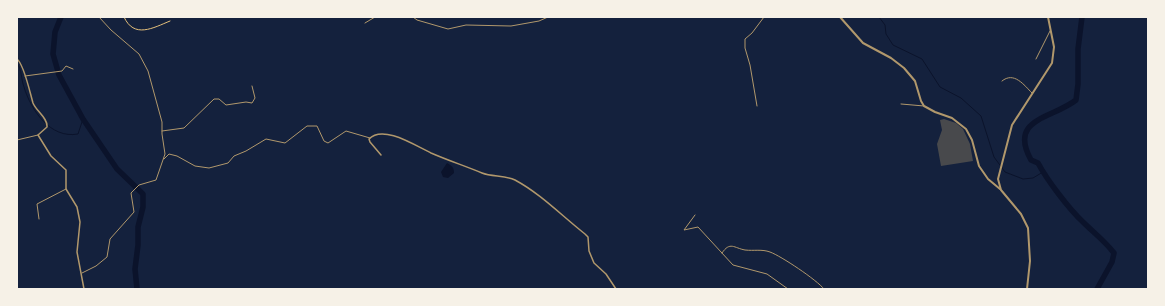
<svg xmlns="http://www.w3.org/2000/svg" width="1165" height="306" viewBox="0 0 1165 306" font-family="'Libre Baskerville',serif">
  <rect width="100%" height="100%" fill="#14213d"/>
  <path fill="#0b132b" d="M447,163c5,3 7,4 7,10l-6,5 -5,-1 -2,-5z"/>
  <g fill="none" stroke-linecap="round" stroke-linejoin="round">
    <g stroke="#0b132b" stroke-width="1">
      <path d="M879,17l6,8 1,9 7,11 29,14 18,28 21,11 20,18 13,41 11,15 18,7 10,-1 10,-6"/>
      <path d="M17,63c5,7 4,16 7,24 7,23 26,52 54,47l5,-15"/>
    </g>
    <g stroke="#0b132b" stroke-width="5.5">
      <path d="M61,17l-6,15 -2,22 6,21 24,44 34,50 26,25v13l-5,20v18l-3,24 2,20"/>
      <path d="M1082,17l-4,32v35l-2,16c-24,19 -68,18 -45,60l7,3c9,17 31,46 45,59 11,11 22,19 31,31l-2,9 -15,27"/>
    </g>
  </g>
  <path fill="#48494c" d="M944,119l12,4 7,6 7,15 3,17 -32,5 -4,-22 5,-14 -2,-10z"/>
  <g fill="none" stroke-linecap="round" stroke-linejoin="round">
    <path stroke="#e5c07b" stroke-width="1" d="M124,17c10,22 29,11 46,4"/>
    <g stroke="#b1986c" stroke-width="1">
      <path d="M413,17l4,3 31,9 18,-4 45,1 28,-5 9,-4"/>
      <path d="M365,23l10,-6"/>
      <path d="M1036,59l14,-28"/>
      <path d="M25,76l37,-5 4,-5 7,3"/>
      <path d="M1002,81c12,-10 22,4 30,12"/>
      <path d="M901,104l23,2"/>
      <path d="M757,106l-7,-41 -5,-17v-9l7,-6 12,-16"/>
      <path d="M162,131l22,-3 30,-29h5l7,6 20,-3 6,1 3,-5 -3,-12"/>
      <path d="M17,140l21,-5"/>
      <path d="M164,159l5,-5 8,2 18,10 14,2 19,-5 6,-7 12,-5 20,-12 19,4 22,-17h10l7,15 4,2 18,-12 24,7"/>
      <path d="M695,215l-11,15 14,-3 35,38 34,9 21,15"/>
      <path d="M39,219l-2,-15 29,-15"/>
      <path d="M722,253c8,-12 12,-5 23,-3 9,1 17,-1 25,2 11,4 47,28 54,37"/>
      <path d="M82,273l14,-7 11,-9 3,-18 24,-27 -3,-19 8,-8 17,-5 9,-26 -3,-20v-12l-14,-51 -9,-17 -28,-24 -12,-13"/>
    </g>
    <g stroke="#b1986c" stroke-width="1.5">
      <path d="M17,59c7,5 13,34 16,44 3,8 15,15 14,24l-9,8 13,21 15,14v19l11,18 3,15 -3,30 7,37"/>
      <path d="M381,155l-11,-13 -1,-3c14,-15 47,7 62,14 16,7 34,13 51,20 10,4 23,2 33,7 26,14 47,36 70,54l3,3 1,14 5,12 12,11 10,15"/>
    </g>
    <g stroke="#b1986c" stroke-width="2">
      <path d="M840,17l23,26 28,15 13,10 11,13 6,20 3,5 11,6 17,6 14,11 6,11 7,26 9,13 12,10"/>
      <path d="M1027,289l3,-28 -2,-33 -7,-14 -20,-24 -3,-11 14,-54 40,-62 2,-16 -6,-30"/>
    </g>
  </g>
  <rect width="1165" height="306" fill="none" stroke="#f6f1e7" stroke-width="36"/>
</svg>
